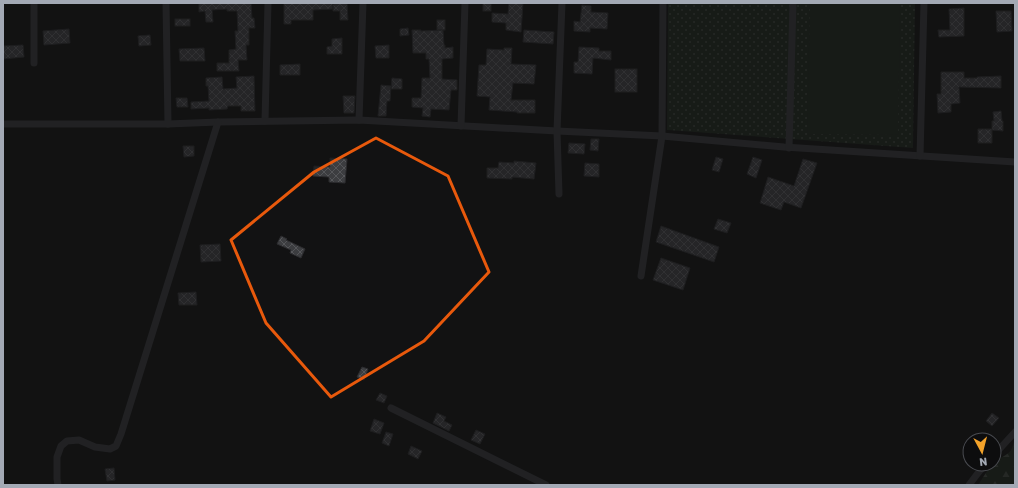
<svg xmlns="http://www.w3.org/2000/svg" width="1018" height="488" viewBox="0 0 1018 488" font-family="Rubik,sans-serif">
  <defs>
    <pattern id="forest-firs" width="22" height="20" patternUnits="userSpaceOnUse"><rect width="22" height="20" fill="#1e261e"/><path d="M5 1l3.5 6h-7zM16 11l3.5 6h-7z" fill="#3c433c"/></pattern>
    <pattern id="park-dots" width="8" height="8" patternUnits="userSpaceOnUse"><rect width="8" height="8" fill="#1e261e"/><path d="M2 2h.1M6 6h.1" fill="none" stroke="#3c433c" stroke-width="1.8" stroke-linecap="round"/></pattern>
    <pattern id="building-cross-hatch" width="8" height="8" patternUnits="userSpaceOnUse"><rect width="8" height="8" fill="#3c3d40"/><path d="M0 0l8 8M0 8l8-8" fill="none" stroke="#555659"/></pattern>
  </defs>
  <rect width="100%" height="100%" fill="#121213"/>
  <path fill="url(#forest-firs)" d="M1015,440v45h-37l13,-20 3,-1v-2c5,-4 14,-7 17,-12 2,-3 2,-7 4,-10z"/>
  <path fill="url(#park-dots)" d="M668,3h247l-2,145 -246,-18z"/>
  <path fill="#1e261e" d="M810,3h90l-2,132 -91,-1z"/>
  <g fill="url(#building-cross-hatch)" stroke="#2c2c2f">
    <path d="M199,3h52l1,15h2l1,10h-6v17h-3l1,15h-9l1,11h-22v-8h12v-13l7,-1 -1,-18h3l-1,-20h-10v-2l-15,1 1,12h-7l-1,-11 -6,1z"/>
    <path d="M284,3h49v6l-20,1v10h-22v4h-7z"/>
    <path d="M333,3h14l1,17h-8v-9h-7z"/>
    <rect x="483" y="3" width="8" height="8"/>
    <path d="M509,3h14l-2,29 -15,-2v-7l-14,-1v-9l16,1z"/>
    <path d="M582,5l9,1v6l17,1 -1,16 -17,-1v4l-16,-1v-10l6,1z"/>
    <path d="M964,8v28l-25,1 -1,-7h12l-1,-21z"/>
    <path d="M996,11h15l1,20 -15,1z"/>
    <rect x="175" y="19" width="15" height="7"/>
    <rect x="437" y="20" width="8" height="10"/>
    <path d="M408,28l1,7 -9,1v-7z"/>
    <path d="M69,29l1,14 -26,2 -1,-14z"/>
    <path d="M412,30h9v1l22,-1 1,15h1v3l8,-1v11l-11,1v20l15,1v10h-6l-2,20 -18,-1 -1,8 -8,-1 1,-8 -11,-1v-9h9l1,-20h8l-1,-19h-3v-6h-13z"/>
    <path d="M524,30l30,2 -1,12 -30,-2z"/>
    <path d="M150,35l1,10 -12,1 -1,-10z"/>
    <path d="M342,38v16h-15v-7l5,-1v-7z"/>
    <path d="M23,45l1,12 -21,2v-13z"/>
    <path d="M389,45v13h-13l-1,-12z"/>
    <path d="M579,47l20,1v3h12v9l-18,-2 -1,16 -18,-1v-11h4z"/>
    <path d="M204,48l1,13h-25l-1,-12z"/>
    <path d="M504,48h8l-1,16 25,1 -2,19 -21,-1 -2,17h24v13h-18v-1l-28,-2 1,-13 -13,-1 2,-31h7l1,-16 17,1z"/>
    <path d="M300,64v11h-20v-10z"/>
    <rect x="615" y="69" width="22" height="23"/>
    <path d="M941,72h23v6h13v-1l24,-1v12l-42,-1 1,16 -9,1v8l-13,1 -1,-19h4z"/>
    <path d="M254,76l1,35h-14v-5h-13l-1,3 -18,1v-2l-18,1v-7l18,-1 -1,-15h-2v-8l16,-1 1,12 14,-1 -1,-11z"/>
    <path d="M392,78l10,1v10h-11z"/>
    <path d="M381,85l10,1 -1,15h-3l-1,15h-8z"/>
    <path d="M343,96h12l-1,17h-10z"/>
    <path d="M176,98h11l1,9h-11z"/>
    <path d="M1001,111l1,10h1v10l-11,-1v13h-14v-14h14v-8h2l-1,-9z"/>
    <path d="M591,139h8l-1,12 -8,-1z"/>
    <path d="M569,143l16,1 -1,10 -16,-1z"/>
    <path d="M183,146h11v10l-10,1z"/>
    <path d="M716,157l7,2 -4,13 -7,-2z"/>
    <path d="M753,157l9,3 -6,18 -9,-4z"/>
    <path d="M330,158l17,1 -2,24 -16,-1v-5l-16,-1 1,-10 16,1z"/>
    <path d="M803,159l14,4 -16,45 -17,-6 -3,8 -21,-7 8,-26 26,9z"/>
    <path d="M514,161l22,2 -2,16 -22,-2v2l-25,-1v-10h11l1,-6 15,1z"/>
    <path d="M585,163l14,1v13l-15,-1z"/>
    <path d="M718,219l13,4 -4,10 -13,-4z"/>
    <path d="M661,226l58,21 -5,15 -58,-20z"/>
    <path d="M281,236l6,3 -1,1 19,9 -4,9 -11,-5 1,-3 -14,-6z"/>
    <path d="M220,244l1,17 -20,1 -1,-17z"/>
    <path d="M661,258l29,10 -7,22 -30,-10z"/>
    <path d="M196,292l1,13h-18l-1,-12z"/>
    <path d="M362,367l6,2 -4,11 -7,-3z"/>
    <path d="M380,393l7,3 -3,7 -8,-3z"/>
    <path d="M437,413l9,4 -2,4 8,4 -3,6 -16,-8z"/>
    <path d="M992,413l7,5 -7,8 -6,-5z"/>
    <path d="M374,419l10,4 -4,11 -10,-3z"/>
    <path d="M476,430l9,4 -5,10 -9,-4z"/>
    <path d="M386,432l7,2 -4,12 -7,-3z"/>
    <path d="M411,446l11,5 -4,8 -10,-5z"/>
    <path d="M114,468l1,12 -8,1 -2,-12z"/>
  </g>
  <g fill="none" stroke-linecap="round" stroke-linejoin="round">
    <g stroke="#333438" stroke-width="7">
      <path d="M166,3l2,121"/>
      <path d="M34,63v-60"/>
      <path d="M359,120l4,-117"/>
      <path d="M265,121l3,-118"/>
      <path d="M3,124h165l50,-2 141,-2 198,11 105,5 122,11 231,15"/>
      <path d="M461,126l4,-123"/>
      <path d="M789,148l4,-145"/>
      <path d="M920,156l4,-153"/>
      <path d="M559,194l-2,-63 5,-128"/>
      <path d="M641,276l21,-140 1,-133"/>
      <path d="M391,408l155,77"/>
      <path d="M994,455l21,-23"/>
      <path d="M58,485l-1,-6v-22l4,-11 6,-5 12,-1 16,7 15,2 6,-3 5,-12 97,-312"/>
      <path d="M969,485l9,-12 8,-9"/>
    </g>
  </g>
  <path d="M0 0H1018V488H0ZM376,138l72,38 41,96 -65,69 -93,56 -65,-74 -35,-83 83,-68z" fill="#121213" fill-opacity=".55" fill-rule="evenodd"/>
  <path fill="none" stroke="#e8590c" stroke-width="3" stroke-linejoin="round" d="M376,138l72,38 41,96 -65,69 -93,56 -65,-74 -35,-83 83,-68z"/>
  <rect width="1018" height="488" fill="none" stroke="#a3a9b4" stroke-width="8"/>
  <g transform="translate(982 452) rotate(173)"><circle r="19" fill="#0d0d0e" stroke="#494b50"/>
  <path d="M0-3L7 15L0 10L-7 15Z" fill="#f3a22a"/>
  <text y="-6" font-size="11" font-weight="bold" text-anchor="middle" fill="#a3a9b4">N</text>
  </g>
</svg>
